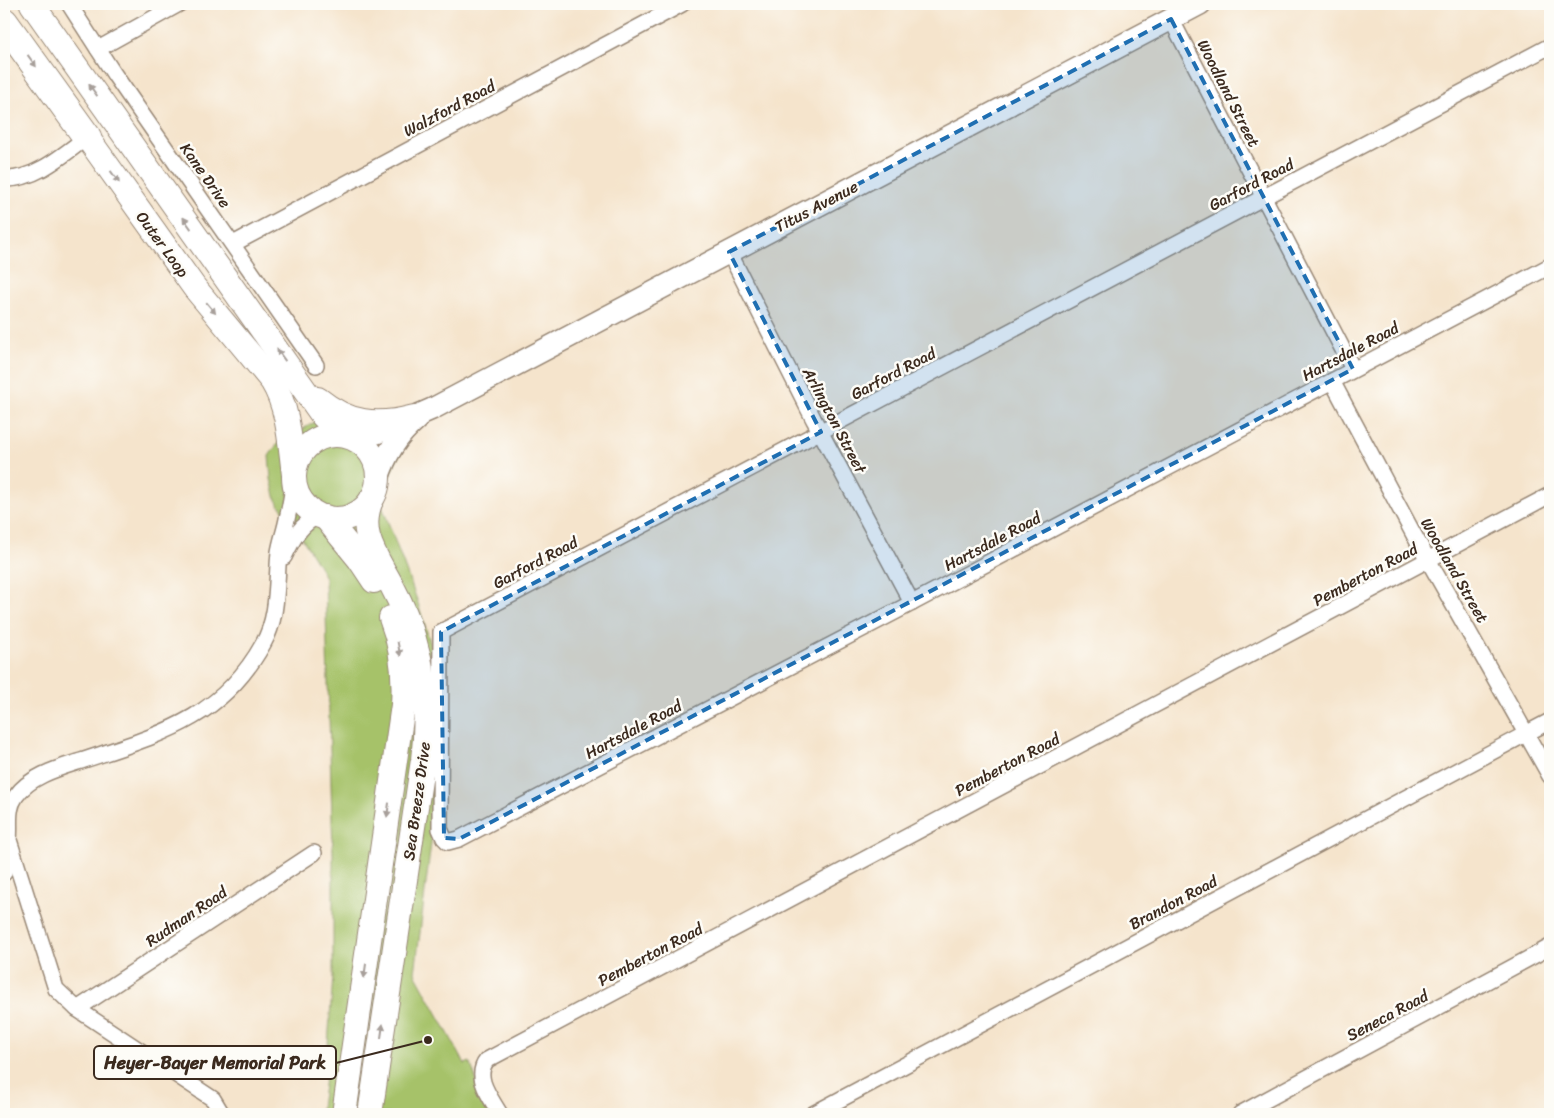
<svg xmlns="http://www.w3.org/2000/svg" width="1554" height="1118" viewBox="0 0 1554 1118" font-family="Sriracha,sans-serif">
  <rect width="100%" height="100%" fill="#fdfcf7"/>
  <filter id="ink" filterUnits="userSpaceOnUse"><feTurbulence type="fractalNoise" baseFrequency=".02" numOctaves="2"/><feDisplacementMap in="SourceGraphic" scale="10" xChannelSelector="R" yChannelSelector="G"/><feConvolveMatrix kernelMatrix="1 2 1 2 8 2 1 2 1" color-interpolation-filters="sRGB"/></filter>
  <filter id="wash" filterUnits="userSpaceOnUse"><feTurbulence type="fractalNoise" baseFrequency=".0096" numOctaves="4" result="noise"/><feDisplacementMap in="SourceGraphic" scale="20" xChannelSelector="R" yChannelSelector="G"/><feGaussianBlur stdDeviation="1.12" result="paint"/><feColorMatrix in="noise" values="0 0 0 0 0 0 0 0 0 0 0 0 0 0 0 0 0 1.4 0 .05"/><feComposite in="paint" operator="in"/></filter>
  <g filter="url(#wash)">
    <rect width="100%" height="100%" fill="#f5e4cc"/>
    <path fill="#a6c269" stroke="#707644" d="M370,416l32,36 -6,9 -7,17 -7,28 35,94 18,58v153l-20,162 50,91 5,-2 6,17 19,35h-175l6,-43 7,-95v-123l-8,-274 -3,-8 -20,-33 -26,-38 -5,-21 -2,-23 9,-13 37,-21z"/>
  </g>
  <g filter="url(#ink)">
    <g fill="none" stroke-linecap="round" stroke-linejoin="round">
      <g stroke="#988775" stroke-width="18">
        <g id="minor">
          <path d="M69,4l45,70 202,291"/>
          <path d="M1171,19l182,350"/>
          <path d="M1550,46l-1109,586 -1,197 4,9 4,4 11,-3 453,-236 638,-337"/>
          <path d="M98,49l81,-45"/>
          <path d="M4,179c31,1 59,-24 83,-42"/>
          <path d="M233,244l449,-240"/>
          <path d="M729,252l85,168 98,183"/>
          <path d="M1332,381l82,154 136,241"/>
          <path d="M284,557c8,-17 17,-34 36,-42"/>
          <path d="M4,873l5,-29"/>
          <path d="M77,1009l237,-156"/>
          <path d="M222,1114l-9,-15 -136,-90 -21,-20 -47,-149c2,-15 -3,-30 7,-44 14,-20 43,-28 65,-35 77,-26 140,-41 182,-117 16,-28 13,-62 16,-92 2,-12 6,-22 8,-33 3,-13 5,-25 7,-38"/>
          <path d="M500,1114c-9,-16 -27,-37 -13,-54l1063,-565"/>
          <path d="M813,1114l737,-393"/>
          <path d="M1240,1114l310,-167"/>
        </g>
      </g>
      <g stroke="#988775" stroke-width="24">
        <g id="secondary">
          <path d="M352,438l25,-5 55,-24 768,-405"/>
          <path d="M378,479c7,-24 20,-44 39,-60"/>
        </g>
      </g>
      <g stroke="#988775" stroke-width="26">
        <g id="primary">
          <path d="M32,4l291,412 19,19"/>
          <path d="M87,137l107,150 78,94c17,27 18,63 22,94"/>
          <path d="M318,399c31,25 58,28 96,18"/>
          <circle cx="336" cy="477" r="42"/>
          <path d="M325,517l35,43 14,21"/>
          <path d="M344,1114l59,-409c2,-30 -1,-59 -12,-87"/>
          <path d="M370,1114l53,-354c5,-40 3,-82 -9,-121 -5,-18 -13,-36 -22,-53 -15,-29 -36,-53 -20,-88"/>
        </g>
      </g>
      <g stroke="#988775" stroke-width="30">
        <path id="motorway" d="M4,22l83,115"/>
      </g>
      <use href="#minor" stroke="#fff" stroke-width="15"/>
      <use href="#secondary" stroke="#fff" stroke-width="21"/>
      <use href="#primary" stroke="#fff" stroke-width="24"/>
      <use href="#motorway" stroke="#fff" stroke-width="28"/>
    </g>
    <defs><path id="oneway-solid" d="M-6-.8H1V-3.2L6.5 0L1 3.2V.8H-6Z" transform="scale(1.25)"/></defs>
    <g fill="#a79f9a">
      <use href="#oneway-solid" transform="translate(32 61) rotate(54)"/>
      <use href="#oneway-solid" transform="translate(93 90) rotate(-125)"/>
      <use href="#oneway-solid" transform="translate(115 177) rotate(54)"/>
      <use href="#oneway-solid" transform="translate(187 223) rotate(-125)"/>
      <use href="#oneway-solid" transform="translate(211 308) rotate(50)"/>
      <use href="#oneway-solid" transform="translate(281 355) rotate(-125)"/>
      <use href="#oneway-solid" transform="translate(399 649) rotate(79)"/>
      <use href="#oneway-solid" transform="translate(388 810) rotate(98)"/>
      <use href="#oneway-solid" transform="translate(365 971) rotate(98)"/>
      <use href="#oneway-solid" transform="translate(382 1031) rotate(-82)"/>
    </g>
  </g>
  <path fill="#1f6fb2" fill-opacity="0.2" stroke="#1f6fb2" stroke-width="4" stroke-dasharray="10 6" stroke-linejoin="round" d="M1171,19l182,350 -894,470 -15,-1 -3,-206 380,-200 -92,-180z"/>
  <g text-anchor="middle" stroke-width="5" stroke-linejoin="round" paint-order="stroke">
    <g font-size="16" fill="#3b2a1e" stroke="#fdfcf7">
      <text transform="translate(1229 93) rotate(63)" y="6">Woodland Street</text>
      <text transform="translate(449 108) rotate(-28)" y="6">Walzford Road</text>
      <text transform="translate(206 175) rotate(55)" y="6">Kane Drive</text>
      <text transform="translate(1251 184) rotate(-28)" y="6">Garford Road</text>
      <text transform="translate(816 206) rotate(-28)" y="6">Titus Avenue</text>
      <text transform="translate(163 244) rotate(54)" y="6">Outer Loop</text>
      <text transform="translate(1350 351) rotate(-28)" y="6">Hartsdale Road</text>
      <text transform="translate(893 373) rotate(-28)" y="6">Garford Road</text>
      <text transform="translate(835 420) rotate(62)" y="6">Arlington Street</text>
      <text transform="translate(992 541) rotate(-28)" y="6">Hartsdale Road</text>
      <text transform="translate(535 562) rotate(-28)" y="6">Garford Road</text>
      <text transform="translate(1455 570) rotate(60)" y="6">Woodland Street</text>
      <text transform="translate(1365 574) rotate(-28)" y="6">Pemberton Road</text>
      <text transform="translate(633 729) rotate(-28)" y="6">Hartsdale Road</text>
      <text transform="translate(1007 764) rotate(-28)" y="6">Pemberton Road</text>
      <text transform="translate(416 801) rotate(-82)" y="6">Sea Breeze Drive</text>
      <text transform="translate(1173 902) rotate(-28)" y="6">Brandon Road</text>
      <text transform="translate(186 916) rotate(-34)" y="6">Rudman Road</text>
      <text transform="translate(650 954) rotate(-28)" y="6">Pemberton Road</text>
      <text transform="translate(1387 1015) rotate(-28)" y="6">Seneca Road</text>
    </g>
  </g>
  <path fill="none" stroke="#3b2a1e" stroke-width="2" d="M428 1040L336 1063"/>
  <circle fill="#3b2a1e" stroke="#fdfcf7" stroke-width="2" cx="428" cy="1040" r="5"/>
  <rect fill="#fdfcf7" stroke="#3b2a1e" stroke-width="2" x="94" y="1046" width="242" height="33" rx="5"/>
  <g font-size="18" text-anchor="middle" font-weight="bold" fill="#3b2a1e">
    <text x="215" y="1069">Heyer-Bayer Memorial Park</text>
  </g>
  <rect width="1554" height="1118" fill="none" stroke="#fdfcf7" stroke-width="20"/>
</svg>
